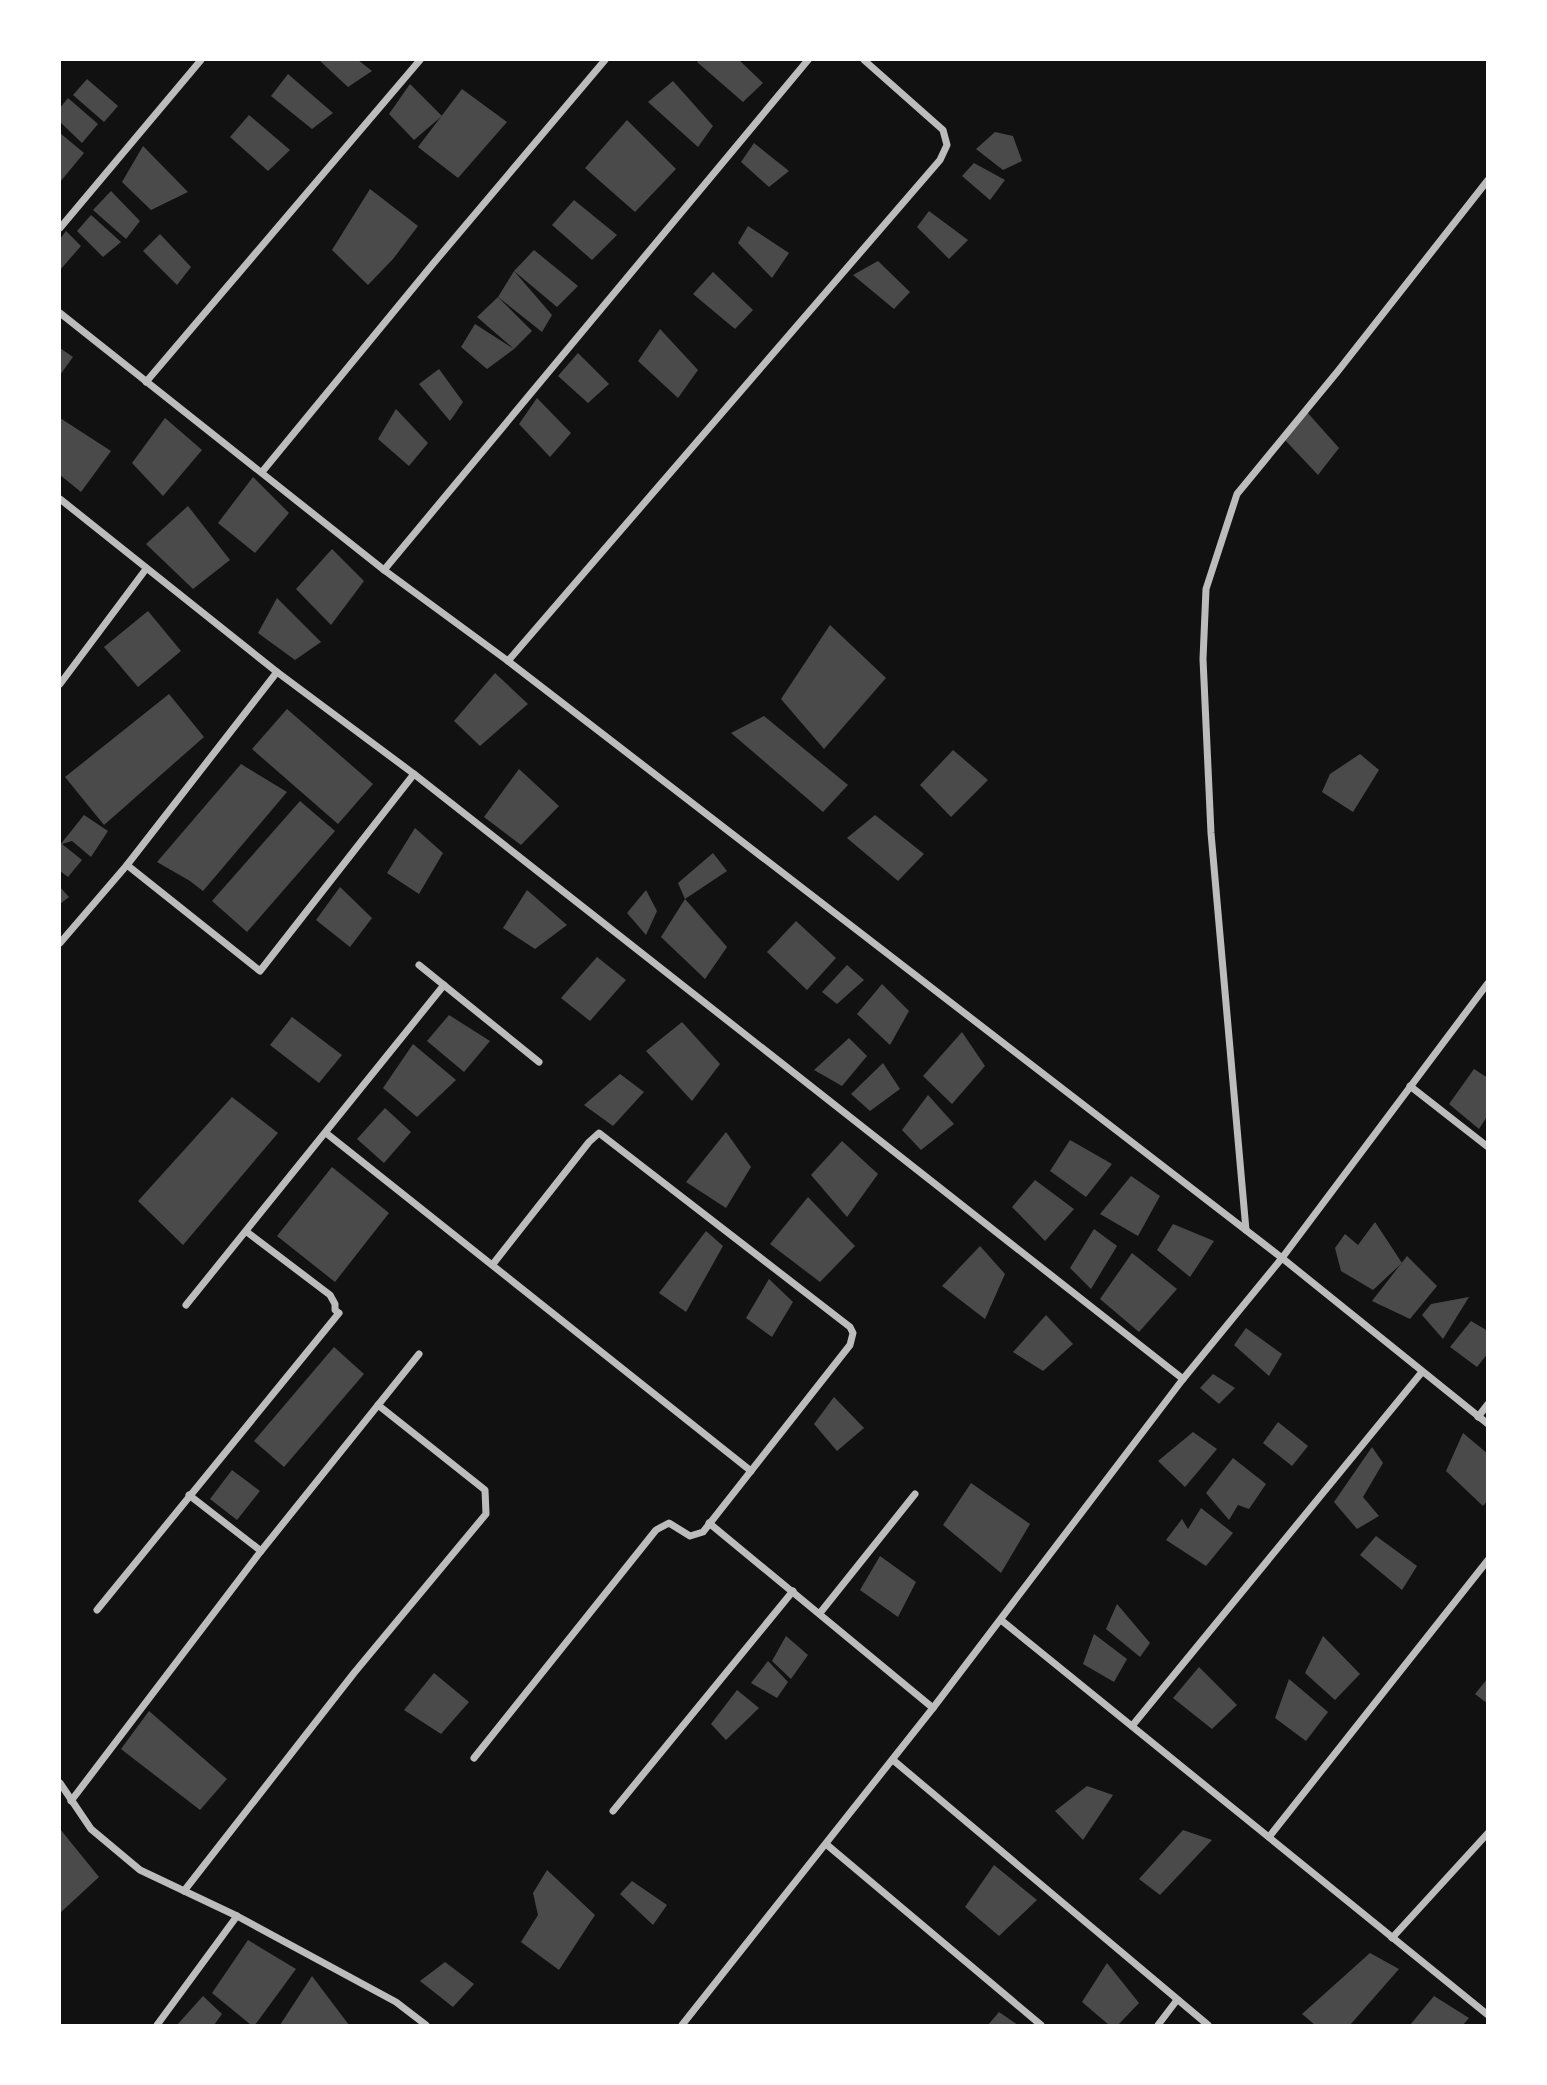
<svg xmlns="http://www.w3.org/2000/svg" width="1547" height="2085" viewBox="0 0 1547 2085" font-family="Inter,sans-serif">
  <rect width="100%" height="100%" fill="#111"/>
  <g fill="#4a4a4a">
    <path d="M319,60h39l14,11 -24,16z"/>
    <path d="M699,60h40l24,23 -20,19 -46,-40z"/>
    <path d="M288,74l45,39 -21,16 -41,-33z"/>
    <path d="M87,79l31,27 -14,16 -31,-27z"/>
    <path d="M673,81l40,45 -15,21 -50,-45z"/>
    <path d="M410,84l32,32 -28,24 -25,-26z"/>
    <path d="M462,89l45,33 -49,56 -40,-31z"/>
    <path d="M68,98l30,26 -16,19 -22,-21v-14z"/>
    <path d="M249,115l41,35 -22,21 -38,-34z"/>
    <path d="M627,120l49,49 -41,43 -50,-44z"/>
    <path d="M995,132l18,4 9,25 -19,9 -27,-21z"/>
    <path d="M60,133l24,20 -24,29z"/>
    <path d="M754,143l35,28 -20,16 -28,-25z"/>
    <path d="M143,146l45,46 -37,18 -29,-28z"/>
    <path d="M974,163l31,17 -15,20 -28,-24z"/>
    <path d="M370,189l48,37 -25,33 -25,26 -36,-35z"/>
    <path d="M111,191l29,30 -14,18 -33,-29z"/>
    <path d="M574,200l43,35 -25,25 -40,-35z"/>
    <path d="M929,211l39,29 -19,19 -32,-32z"/>
    <path d="M91,215l30,27 -18,15 -26,-26z"/>
    <path d="M748,226l41,27 -17,25 -34,-35z"/>
    <path d="M66,231l15,15 -21,24v-31z"/>
    <path d="M160,234l31,33 -14,18 -34,-34z"/>
    <path d="M534,250l44,36 -21,21 -43,-36z"/>
    <path d="M878,261l32,31 -16,17 -41,-34z"/>
    <path d="M514,271l38,44 -10,17 -44,-35z"/>
    <path d="M713,272l40,38 -18,19 -42,-35z"/>
    <path d="M498,297l34,34 -18,18 -27,20 -26,-22 14,-23 39,25 -37,-32z"/>
    <path d="M660,329l38,41 -20,28 -40,-37z"/>
    <path d="M60,348l13,9 -13,18z"/>
    <path d="M578,353l31,31 -21,19 -30,-27z"/>
    <path d="M439,369l24,33 -13,19 -31,-37z"/>
    <path d="M537,398l34,35 -21,24 -31,-33z"/>
    <path d="M396,409l32,34 -19,23 -31,-27z"/>
    <path d="M1306,411l33,37 -21,27 -34,-36z"/>
    <path d="M60,418l51,33 -30,41 -21,-17z"/>
    <path d="M165,418l37,32 -39,46 -31,-33z"/>
    <path d="M253,477l36,36 -34,40 -37,-30z"/>
    <path d="M188,506l42,54 -37,29 -47,-45z"/>
    <path d="M332,549l32,32 -33,44 -35,-36z"/>
    <path d="M277,598l44,44 -26,18 -37,-27z"/>
    <path d="M148,611l33,40 -43,36 -34,-40z"/>
    <path d="M830,625l56,53 -62,71 -43,-50z"/>
    <path d="M495,673l33,31 -48,42 -26,-25z"/>
    <path d="M169,694l35,43 -100,88 -39,-48z"/>
    <path d="M287,709l86,75 -35,40 -86,-75z"/>
    <path d="M764,716l84,69 -25,27 -92,-79z"/>
    <path d="M953,750l35,30 -37,37 -31,-32z"/>
    <path d="M1360,754l19,16 -26,42 -31,-20 8,-18z"/>
    <path d="M241,764l46,28 -84,99 -13,-10 -33,-19z"/>
    <path d="M519,769l40,37 -38,39 -37,-28z"/>
    <path d="M300,801l35,30 -88,101 -35,-31z"/>
    <path d="M84,815l24,16 -17,26 -19,-16 -10,3 20,16 -14,17 -8,-6v-26z"/>
    <path d="M875,815l49,39 -26,27 -51,-43z"/>
    <path d="M415,828l28,25 -24,41 -32,-21z"/>
    <path d="M713,853l14,18 -42,28 -7,-16z"/>
    <path d="M60,887l9,10 -9,7z"/>
    <path d="M340,887l32,31 -22,29 -34,-27z"/>
    <path d="M527,890l40,35 -32,24 -32,-21z"/>
    <path d="M646,890l11,21 -11,24 -19,-22z"/>
    <path d="M685,899l42,48 -22,32 -44,-42z"/>
    <path d="M796,921l40,37 -29,32 -40,-38z"/>
    <path d="M597,957l29,23 -36,41 -29,-23z"/>
    <path d="M847,965l17,15 -27,24 -15,-12z"/>
    <path d="M882,984l27,27 -19,34 -33,-31z"/>
    <path d="M449,1015l41,26 -26,31 -37,-31z"/>
    <path d="M292,1017l50,38 -23,28 -49,-38z"/>
    <path d="M682,1022l38,42 -28,37 -46,-50z"/>
    <path d="M962,1032l23,34 -33,38 -29,-28z"/>
    <path d="M849,1038l18,18 -25,30 -28,-16z"/>
    <path d="M413,1044l43,36 -39,37 -34,-29z"/>
    <path d="M883,1063l17,26 -30,22 -19,-17z"/>
    <path d="M1474,1069l14,9v37l-9,14 -30,-25z"/>
    <path d="M620,1074l24,18 -31,34 -29,-21z"/>
    <path d="M928,1095l26,29 -33,26 -19,-20z"/>
    <path d="M232,1097l46,36 -95,112 -45,-44z"/>
    <path d="M385,1108l26,24 -27,31 -27,-24z"/>
    <path d="M726,1132l25,35 -25,41 -40,-26z"/>
    <path d="M1070,1140l42,24 -26,33 -36,-26z"/>
    <path d="M842,1141l36,33 -31,43 -36,-42z"/>
    <path d="M332,1167l57,46 -54,69 -58,-46z"/>
    <path d="M1131,1176l29,20 -22,40 -38,-22z"/>
    <path d="M1035,1180l39,29 -29,32 -33,-34z"/>
    <path d="M808,1197l47,49 -35,36 -50,-38z"/>
    <path d="M1375,1222l27,41 -29,27 -32,-19 -6,-23 10,-14 13,11z"/>
    <path d="M1173,1224l41,17 -24,36 -33,-27z"/>
    <path d="M1094,1229l23,17 -26,43 -21,-21z"/>
    <path d="M706,1231l17,15 -37,66 -27,-19z"/>
    <path d="M980,1246l25,28 -20,45 -43,-33z"/>
    <path d="M1132,1253l45,36 -38,43 -39,-33z"/>
    <path d="M1407,1256l30,30 -27,33 -38,-18z"/>
    <path d="M769,1279l24,23 -21,35 -26,-19z"/>
    <path d="M1469,1297l-26,42 -21,-24 9,-11z"/>
    <path d="M1046,1315l27,29 -30,27 -30,-19z"/>
    <path d="M1471,1321l17,10v22l-11,14 -27,-20z"/>
    <path d="M1246,1328l36,26 -13,22 -35,-31z"/>
    <path d="M334,1347l30,27 -80,93 -30,-26z"/>
    <path d="M1213,1374l22,14 -16,16 -19,-16z"/>
    <path d="M834,1397l30,31 -27,23 -23,-27z"/>
    <path d="M1278,1422l30,24 -16,20 -29,-23z"/>
    <path d="M1193,1432l24,17 -32,38 -27,-26z"/>
    <path d="M1463,1433l25,21v46l-5,6 -37,-35z"/>
    <path d="M1372,1447l11,16 -20,34 16,19 -22,13 -23,-27z"/>
    <path d="M1233,1458l33,26 -17,25 -11,-4 -9,15 -23,-27z"/>
    <path d="M232,1470l28,21 -23,29 -27,-21z"/>
    <path d="M971,1483l59,41 -29,49 -58,-48z"/>
    <path d="M1201,1508l32,25 -27,33 -40,-26 16,-21 6,10z"/>
    <path d="M1376,1536l41,30 -15,24 -42,-35z"/>
    <path d="M880,1556l36,26 -18,35 -38,-27z"/>
    <path d="M1117,1604l33,39 -10,14 -34,-28z"/>
    <path d="M1094,1634l33,25 -13,23 -31,-18z"/>
    <path d="M786,1636l22,19 -17,24 -19,-18z"/>
    <path d="M1323,1636l37,38 -25,26 -30,-27z"/>
    <path d="M768,1661l20,21 -11,16 -26,-15z"/>
    <path d="M1199,1667l38,38 -25,24 -39,-31z"/>
    <path d="M434,1673l35,29 -28,32 -37,-24z"/>
    <path d="M1488,1678v26l-13,-10z"/>
    <path d="M1289,1679l39,33 -22,29 -31,-23z"/>
    <path d="M737,1690l22,18 -33,32 -15,-16z"/>
    <path d="M149,1711l78,68 -27,31 -79,-61z"/>
    <path d="M1087,1786l26,9 -30,45 -28,-29z"/>
    <path d="M60,1829l39,48 -39,36z"/>
    <path d="M1183,1830l29,10 -52,55 -21,-16z"/>
    <path d="M994,1865l43,35 -38,36 -34,-29z"/>
    <path d="M547,1870l48,45 -36,55 -38,-28 17,-27 -5,-22z"/>
    <path d="M632,1881l35,24 -14,20 -33,-31z"/>
    <path d="M248,1940l48,29 -41,56h-4l-39,-32z"/>
    <path d="M1370,1953l29,16 -49,56h-35l-13,-11z"/>
    <path d="M445,1962l29,22 -21,23 -33,-26z"/>
    <path d="M1107,1963l32,40 -21,22h-9l-27,-23z"/>
    <path d="M312,1976l37,49h-69z"/>
    <path d="M203,1996l19,18 -8,11h-37z"/>
    <path d="M1434,1996l35,22 -6,7h-53z"/>
    <path d="M999,2012l19,13h-30z"/>
  </g>
  <g fill="none" stroke-linecap="round" stroke-linejoin="round">
    <g stroke="#bcbcbc" stroke-width="7">
      <path d="M60,228l141,-168"/>
      <path d="M60,313l324,257 124,91 774,597 206,166"/>
      <path d="M146,382l274,-322"/>
      <path d="M262,472l170,-207 173,-205"/>
      <path d="M60,499l217,173 137,102 769,605"/>
      <path d="M384,570l424,-510"/>
      <path d="M508,661l432,-501 7,-15 -4,-15 -79,-70"/>
      <path d="M60,684l86,-115"/>
      <path d="M127,865l133,106 154,-197"/>
      <path d="M60,943l67,-78 150,-193"/>
      <path d="M419,965l120,97"/>
      <path d="M1410,1086l78,61"/>
      <path d="M326,1133l425,338"/>
      <path d="M1246,1230l-35,-397 -8,-174 3,-70 31,-95 101,-123 150,-191"/>
      <path d="M186,1305l258,-320"/>
      <path d="M1478,1417l10,-13"/>
      <path d="M189,1495l72,56"/>
      <path d="M709,1523l224,185"/>
      <path d="M97,1610l242,-297 -4,-3v-6l-5,-9 -83,-63"/>
      <path d="M820,1613l95,-119"/>
      <path d="M1001,1620l487,395"/>
      <path d="M1132,1726l290,-354"/>
      <path d="M474,1758l182,-228 13,-7 21,13 13,-4 147,-187 3,-12 -3,-6 -251,-194 -10,9 -96,122"/>
      <path d="M893,1760l315,265"/>
      <path d="M60,1783l31,46 49,41 97,46 159,86 30,23"/>
      <path d="M71,1801l190,-250 158,-197"/>
      <path d="M613,1811l180,-220"/>
      <path d="M1269,1837l219,-277"/>
      <path d="M826,1844l215,181"/>
      <path d="M184,1891l170,-218 132,-159 -1,-24 -107,-85"/>
      <path d="M1392,1938l96,-105"/>
      <path d="M157,2025l80,-109"/>
      <path d="M682,2025l251,-317 250,-329 99,-121 206,-275"/>
      <path d="M1158,2025l19,-25"/>
    </g>
  </g>
  <rect width="1547" height="2085" fill="none" stroke="#ffffff" stroke-width="122"/>
</svg>
